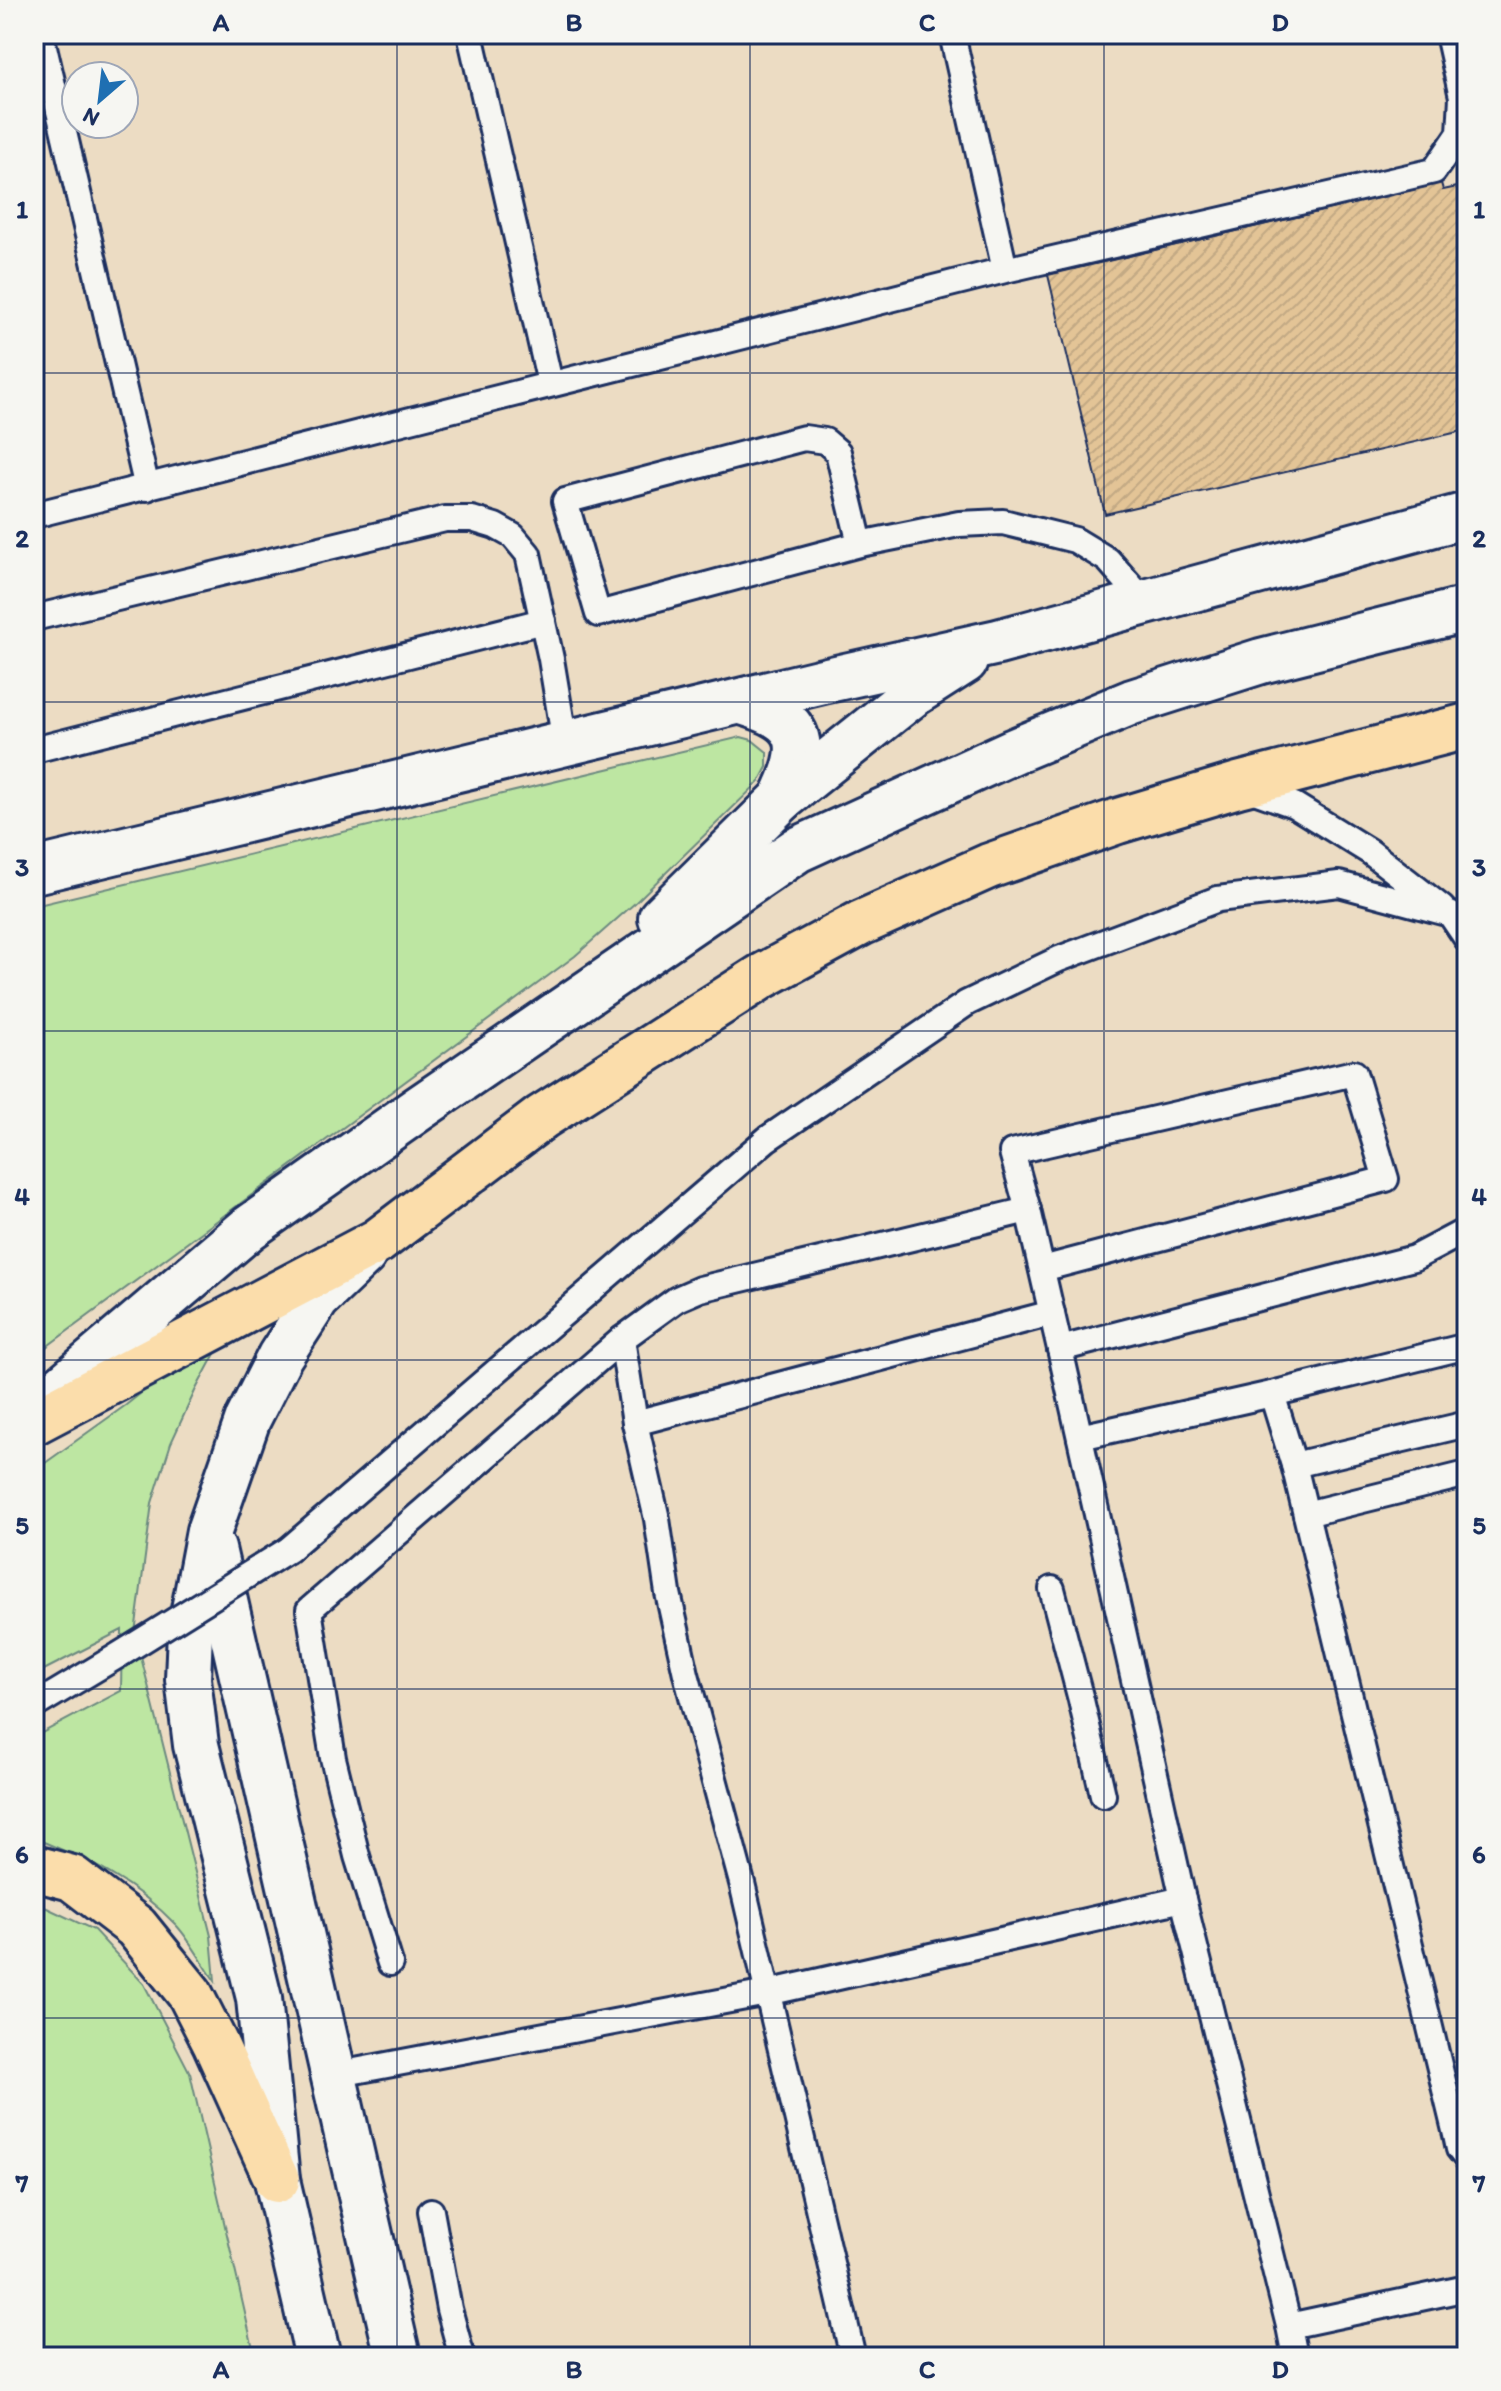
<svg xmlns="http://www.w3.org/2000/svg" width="1501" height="2391" viewBox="0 0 1501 2391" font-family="Itim,sans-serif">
  <defs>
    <pattern id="building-hatch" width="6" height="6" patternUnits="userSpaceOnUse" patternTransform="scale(2)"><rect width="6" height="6" fill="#e3c496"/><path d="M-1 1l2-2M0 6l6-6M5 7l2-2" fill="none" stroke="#c2a984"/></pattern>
  </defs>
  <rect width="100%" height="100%" fill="#f0e7d6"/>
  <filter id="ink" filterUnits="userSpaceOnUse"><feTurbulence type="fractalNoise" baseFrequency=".0125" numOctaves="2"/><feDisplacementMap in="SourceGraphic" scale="16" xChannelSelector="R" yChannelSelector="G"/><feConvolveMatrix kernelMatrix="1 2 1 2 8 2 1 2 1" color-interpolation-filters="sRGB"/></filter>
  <g filter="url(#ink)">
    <path fill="#ecdcc3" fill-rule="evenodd" d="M34,34h1433v2323h-1433zM76,76h48v48h-48z"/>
    <g fill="#bde6a2" stroke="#6c8a80" stroke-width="2">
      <path d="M741,737l11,3 15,12v15l-8,15 -124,121 -60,53 -541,400v-450z"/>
      <path d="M218,1348l-23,43 -24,52 -19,60 -17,130 76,303 4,45c-13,-18 -24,-40 -39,-56 -41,-43 -88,-65 -142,-87v-101l87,-46 1,-61 -88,45v-204l92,-66 68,-54z"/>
      <path d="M34,1902l60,28 50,54 46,89 65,284h-221z"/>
    </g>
    <path fill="url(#building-hatch)" stroke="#1b2f5e" stroke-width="2" d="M1441,183l2,7 24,-5v245l-362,84 -57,-239z"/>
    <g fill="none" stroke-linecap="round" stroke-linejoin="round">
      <g stroke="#1b2f5e" stroke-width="30">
        <g id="service">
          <path d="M41,34l106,454"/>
          <path d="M470,34l80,349"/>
          <path d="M952,34l53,236"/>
          <path d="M34,515l971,-245 429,-99 26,-38 2,-36 -14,-63"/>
          <path d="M860,544l-22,-92 -13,-11 -21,-3 -239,63 33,113 262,-70 99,-20 44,-2 72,18 33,20 37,42"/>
          <path d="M34,618l411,-99h27l23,7 18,10 15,18 23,105 14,84"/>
          <path d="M34,750l509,-129"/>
          <path d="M1246,788l48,17 76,47 72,56"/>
          <path d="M1028,1210l-16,-58 342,-79 32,106 -344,90"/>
          <path d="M622,1339l55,-40 23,-10 328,-79 32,139"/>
          <path d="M1272,1394l22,71"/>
          <path d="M635,1423l22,96 11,74 18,81 56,209 111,474"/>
          <path d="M1467,1424l-173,41 162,670 3,14 8,10"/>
          <path d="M1080,1437l192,-43 195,-48"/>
          <path d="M1306,1514l161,-40"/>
          <path d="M288,1550l479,-411 200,-136 92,-44 159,-60 121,-15 111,30 17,25"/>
          <path d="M1052,1589l29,111 22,95"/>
          <path d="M34,1706l85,-51"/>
          <path d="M1183,1899l106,427"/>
          <path d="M390,1963l-33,-107 -24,-98 -24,-148 313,-271 13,84 417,-110"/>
          <path d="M334,2075l433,-82 416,-94 -123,-550 354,-91 53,-28"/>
          <path d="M431,2211l18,98 13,48"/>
          <path d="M1295,2357l-6,-31 178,-38"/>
        </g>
      </g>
      <g stroke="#1b2f5e" stroke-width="50">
        <g id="tertiary">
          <path d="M742,702c63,18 67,41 40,97"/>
          <path d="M34,871l789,-190 175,-39 469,-127"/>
          <path d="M661,918l121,-119 130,-104 53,-34"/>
          <path d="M34,1411l215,-183 169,-119 379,-259 217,-99 118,-49 129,-41 206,-52"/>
          <path d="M213,1549l185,808"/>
          <path d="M318,2357l-41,-177 -18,-182 -63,-253 -8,-66 2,-48 19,-100 39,-112 32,-63 37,-57 47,-45"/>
        </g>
      </g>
      <g stroke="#1b2f5e" stroke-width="50">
        <g id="trunk">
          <path d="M34,1422l344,-181 164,-124 219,-140 100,-54 128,-57 129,-45 120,-36 229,-59"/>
          <path d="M34,1868l38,10 64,49 54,67 25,49 62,137"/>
        </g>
      </g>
      <use href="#service" stroke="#f6f6f2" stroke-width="24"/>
      <use href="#tertiary" stroke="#f6f6f2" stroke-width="44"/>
      <use href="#trunk" stroke="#fbddab" stroke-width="44"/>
      <g stroke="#1b2f5e" stroke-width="30" stroke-linecap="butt">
        <path id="service-bridge" d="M119,1655l169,-105"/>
      </g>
      <use href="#service-bridge" stroke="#f6f6f2" stroke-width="24"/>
    </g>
  </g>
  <path fill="none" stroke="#1b2f5e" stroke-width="2" stroke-opacity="0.55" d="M397,34v2323M750,34v2323M1104,34v2323M34,373h1433M34,702h1433M34,1031h1433M34,1360h1433M34,1689h1433M34,2018h1433"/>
  <rect width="1501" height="2391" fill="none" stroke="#f6f6f2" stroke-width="88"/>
  <g transform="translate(100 100) rotate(208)"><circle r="38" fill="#f6f6f2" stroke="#9ea6b7" stroke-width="2"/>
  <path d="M0-6L14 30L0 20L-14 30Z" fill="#1f6fb2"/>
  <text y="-12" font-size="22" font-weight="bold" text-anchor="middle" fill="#1b2f5e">N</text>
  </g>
  <rect x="44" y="44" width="1413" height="2303" fill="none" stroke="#1b2f5e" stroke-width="3"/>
  <g font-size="26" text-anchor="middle" font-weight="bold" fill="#1b2f5e">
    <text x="221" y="31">A</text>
    <text x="574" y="31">B</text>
    <text x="927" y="31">C</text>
    <text x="1280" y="31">D</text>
    <text x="22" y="218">1</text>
    <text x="1479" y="218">1</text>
    <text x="22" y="547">2</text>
    <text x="1479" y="547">2</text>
    <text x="22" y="876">3</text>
    <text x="1479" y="876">3</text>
    <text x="22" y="1205">4</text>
    <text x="1479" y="1205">4</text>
    <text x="22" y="1534">5</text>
    <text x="1479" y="1534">5</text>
    <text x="22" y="1863">6</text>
    <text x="1479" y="1863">6</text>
    <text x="22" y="2192">7</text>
    <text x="1479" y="2192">7</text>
    <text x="221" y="2378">A</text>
    <text x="574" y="2378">B</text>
    <text x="927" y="2378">C</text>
    <text x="1280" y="2378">D</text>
  </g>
</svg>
